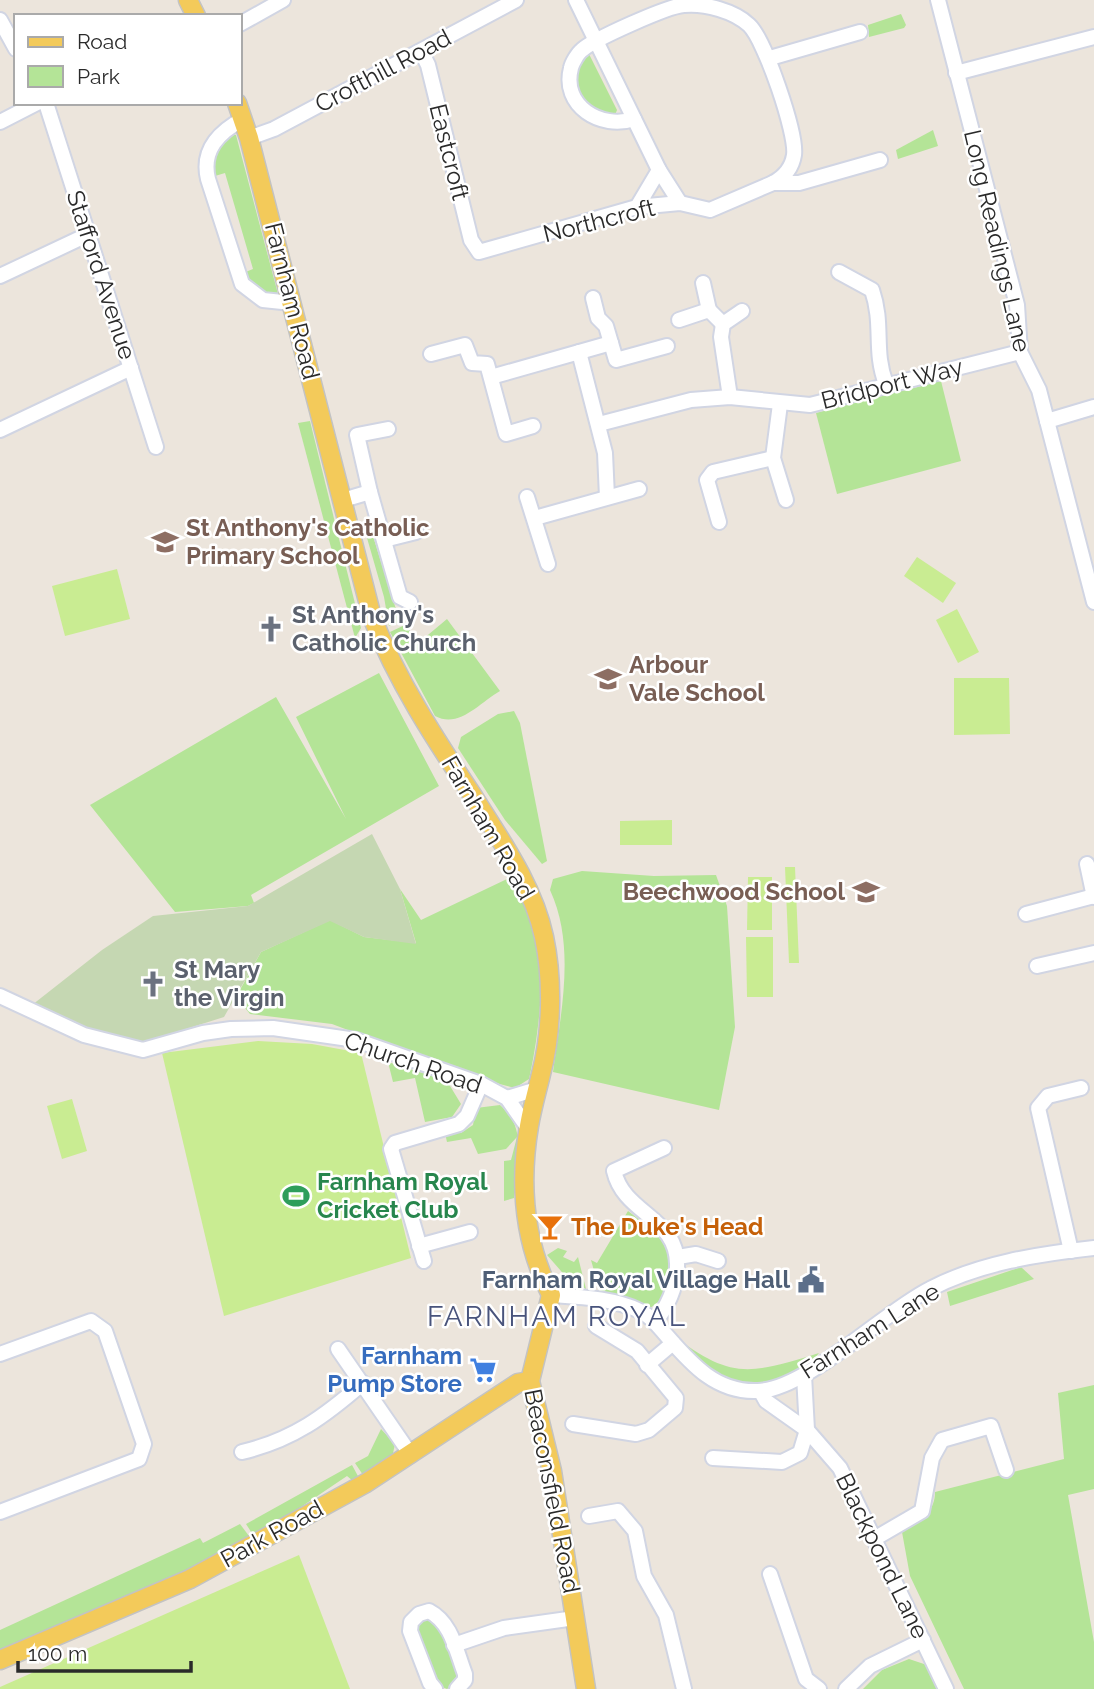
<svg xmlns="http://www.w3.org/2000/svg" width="1094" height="1689" viewBox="0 0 1094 1689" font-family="Raleway,sans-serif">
  <rect width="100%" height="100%" fill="#ece5dc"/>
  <g fill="#b4e497">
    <path d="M901,14l5,11 -2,3 -35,9 -1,-12z"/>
    <path d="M583,53l6,1 28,56 -4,10 -41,-19 -2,-31z"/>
    <path d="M933,130l5,16 -40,13 -2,-9z"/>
    <path d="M230,135h6l42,159c-17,3 -27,-8 -35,-21l10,-4 -28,-96 -10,3c-4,-17 2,-30 15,-41z"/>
    <path d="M941,381l20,80 -124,33 -21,-81z"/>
    <path d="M310,421l51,207 -6,10 -57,-215z"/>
    <path d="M371,530l29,92 -11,4 -5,-29 -19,-66z"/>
    <path d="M447,619l53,72c-21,12 -41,38 -65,25l-45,-84 17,-8 9,21z"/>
    <path d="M379,673l60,113 -188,109 3,8 -6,3 -73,6 -85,-107 186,-108 70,122 -50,-102z"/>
    <path d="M514,711l6,12 27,138 -5,3 -37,-44 -47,-72 3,-11 37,-23z"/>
    <path d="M582,871l72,5 62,-1 11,31 8,121 -16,83 -166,-38c8,-60 23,-126 -3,-182l3,-11z"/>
    <path d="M507,879c7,8 15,17 21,26 23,39 11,131 1,174l-14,9 -45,-12 -138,-52 -82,-10 -14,-17 25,-45 69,-32 34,17 52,6 -16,-54 21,31z"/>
    <path d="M388,1062l59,19 14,23 -9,13 -27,5 -10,-44 -22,4z"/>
    <path d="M500,1105c30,26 14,57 14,93l-10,3v-40l7,-1 6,-23 -11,12 -28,5 -7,-16 -24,4 -2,-9h16l12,-8 3,-17z"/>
    <path d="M628,1211c40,30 46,35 36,86l-16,13 -15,-10 -33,-8 -9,-32 6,3z"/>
    <path d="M558,1248l9,3 -4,6 11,5 4,-5 8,32 -18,-10 -21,-24z"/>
    <path d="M1021,1267l13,12 -84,27 -3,-14z"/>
    <path d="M670,1333c61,47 78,42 149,20 -8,11 -23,19 -37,24 -55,20 -75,-8 -112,-44z"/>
    <path d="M1094,1385v104l-26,6 26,147v47h-130l-54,-113 -8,-44c16,-10 33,-18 33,-40l129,-33 -6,-66z"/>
    <path d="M381,1429l14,15 -3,14 -29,17 -8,-12 13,-7z"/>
    <path d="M352,1465l7,13 -6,3 -6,-5 -92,62 -9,-14z"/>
    <path d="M240,1524l12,16 -247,112 -5,-2v-20l200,-92 3,5z"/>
    <path d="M428,1616l11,5 17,44 1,16 -10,8 -12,-5 -20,-53 1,-8z"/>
    <path d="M909,1659l18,6 11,24h-75l19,-19z"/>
  </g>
  <path fill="#c5d7b2" d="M372,834l28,55 16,55 -52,-7 -34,-16 -69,31 -37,65 -79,25 -24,-1 -89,-36 70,-55 51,-34 95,-10z"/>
  <g fill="#c9ec92">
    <path d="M917,557l39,26 -13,20 -39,-27z"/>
    <path d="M117,569l13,50 -65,17 -13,-50z"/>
    <path d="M957,609l22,43 -21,11 -22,-43z"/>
    <path d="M954,678h55l1,56 -56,1z"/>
    <path d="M672,820v25h-52v-24z"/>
    <path d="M785,867h10l4,96h-10z"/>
    <path d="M748,877h24v53h-25z"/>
    <path d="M746,937h27v60h-26z"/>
    <path d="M258,1041l54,3 49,9 50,205 -187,58 -62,-263z"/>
    <path d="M72,1099l15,52 -25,8 -15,-53z"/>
    <path d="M299,1555l51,134h-350v-2z"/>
  </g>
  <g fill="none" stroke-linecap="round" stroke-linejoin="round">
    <g stroke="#d1d5e3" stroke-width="18">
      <g id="minor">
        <path d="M576,0l83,170 21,33"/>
        <path d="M938,0l79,305 3,47 19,38 55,212"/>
        <path d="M0,20l16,29"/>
        <path d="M240,24l43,-24"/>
        <path d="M421,51l7,14 43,175 8,12 158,-45 43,-4 30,7 63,-27h26l81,-23"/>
        <path d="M770,58l90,-26"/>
        <path d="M956,73l138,-36"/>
        <path d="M46,103l110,344"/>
        <path d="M243,119c-24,13 -42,31 -35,60l34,105 21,16 29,3"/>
        <path d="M634,119c-33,11 -73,-13 -63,-51 1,-5 7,-15 11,-18 12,-11 86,-44 102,-45 21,-2 50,6 65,20 16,15 48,109 45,130 -2,13 -10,22 -21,28"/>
        <path d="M0,122l37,-19"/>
        <path d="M249,138l25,-9 242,-129"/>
        <path d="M637,207l22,-37"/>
        <path d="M839,272l33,18c12,35 1,60 14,94"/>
        <path d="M0,276l87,-41"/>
        <path d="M703,283l6,27"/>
        <path d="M593,298l5,20 8,8 10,34 51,-14"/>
        <path d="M679,320l30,-10 14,14"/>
        <path d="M579,352l26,101 2,44"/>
        <path d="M431,354l34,-9 7,18 15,1 19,70 27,-8"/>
        <path d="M491,377l120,-34"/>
        <path d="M730,397l-9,-60 2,-13 19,-13"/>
        <path d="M780,404l-7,54 13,42"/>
        <path d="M1047,421l47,-14"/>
        <path d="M599,424l92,-24 39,-3 80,8 210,-53"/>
        <path d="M388,429l-31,6 13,57 30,105 10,5"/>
        <path d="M0,430l131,-62"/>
        <path d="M527,497l21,67"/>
        <path d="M343,500l27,-8"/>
        <path d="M535,518l104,-29"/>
        <path d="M719,522l-12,-42 6,-8 60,-14"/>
        <path d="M384,540l32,-8"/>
        <path d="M1087,864l7,33"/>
        <path d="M1026,914l68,-18"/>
        <path d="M1037,966l57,-13"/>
        <path d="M0,996l84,39 59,15 60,-17 28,-4 42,-1 83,12 125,44 26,14 21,30"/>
        <path d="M507,1098l30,-9"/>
        <path d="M419,1246l51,-14"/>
        <path d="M1071,1251l-33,-143 10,-12 33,-8"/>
        <path d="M678,1257l18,-3 22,7"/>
        <path d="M424,1261l-33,-112 4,-6 64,-19 8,-8 14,-32"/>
        <path d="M551,1295c29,2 62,3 89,16 11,5 19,16 27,25 25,29 50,57 91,55 49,-2 124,-78 172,-102 49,-26 109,-35 164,-41"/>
        <path d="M655,1322c13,-16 21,-34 22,-55 2,-50 -53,-52 -63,-96l50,-23"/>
        <path d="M338,1349l73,106"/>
        <path d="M0,1354l91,-33 14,10 39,113 -5,15 -139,53"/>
        <path d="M647,1365l26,-22"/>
        <path d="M761,1392l5,9 41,29 33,38 106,221"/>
        <path d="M573,1424l63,10 13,-4 26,-22 1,-10 -39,-47 -41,-25"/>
        <path d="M242,1452c51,-12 83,-36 121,-69"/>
        <path d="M713,1458l69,4 18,-9 7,-23 -3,-55"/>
        <path d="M589,1516l29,-5 17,20 9,45 22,39 18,74"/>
        <path d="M874,1539l48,-28 10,-53 10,-18 49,-14 15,44"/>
        <path d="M770,1574l36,105 13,10"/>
        <path d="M454,1645l50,-17 71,-10"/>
        <path d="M435,1689l-5,-6 -20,-52 1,-9 8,-8 10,-3c23,12 27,40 36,63v6l-8,9"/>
        <path d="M846,1689l24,-23 53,-26"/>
      </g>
    </g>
    <g stroke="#c3c3c3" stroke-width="21">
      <g id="major">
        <path d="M188,0l8,16"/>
        <path d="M237,103l12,35 123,479c25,64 63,122 101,179 28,45 60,89 71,141 9,42 8,96 -3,137 -4,17 -9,34 -12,52 -10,59 -5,116 22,169l-21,86 22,90 34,218"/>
        <path d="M0,1660l190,-81 176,-96 152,-100 12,-2"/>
      </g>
    </g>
    <use href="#minor" stroke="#fff" stroke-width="14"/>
    <use href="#major" stroke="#f3ca5a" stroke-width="18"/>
  </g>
  <defs>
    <g id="school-bare" transform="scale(2.1)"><path d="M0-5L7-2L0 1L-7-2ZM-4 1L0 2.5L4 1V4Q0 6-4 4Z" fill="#8d6e63" stroke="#fff" stroke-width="2.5" paint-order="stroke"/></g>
    <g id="church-bare" transform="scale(2.1)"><path d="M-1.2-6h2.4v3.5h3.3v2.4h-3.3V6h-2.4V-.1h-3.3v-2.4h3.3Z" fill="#6b7280" stroke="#fff" stroke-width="2.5" paint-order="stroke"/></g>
    <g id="stadium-bare" transform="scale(2.1)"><path d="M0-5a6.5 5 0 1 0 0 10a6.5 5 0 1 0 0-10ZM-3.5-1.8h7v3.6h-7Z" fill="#2e9e5b" stroke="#fff" stroke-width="2.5" paint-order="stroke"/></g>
    <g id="bar-bare" transform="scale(2.1)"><path d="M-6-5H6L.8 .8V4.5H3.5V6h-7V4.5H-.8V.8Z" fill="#e8710a" stroke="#fff" stroke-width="2.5" paint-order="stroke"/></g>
    <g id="civic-bare" transform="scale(2.1)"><path d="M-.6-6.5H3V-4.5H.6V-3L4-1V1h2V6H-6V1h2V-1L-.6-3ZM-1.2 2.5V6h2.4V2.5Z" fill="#5c6f8a" stroke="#fff" stroke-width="2.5" paint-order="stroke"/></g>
    <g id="supermarket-bare" transform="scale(2.1)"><path d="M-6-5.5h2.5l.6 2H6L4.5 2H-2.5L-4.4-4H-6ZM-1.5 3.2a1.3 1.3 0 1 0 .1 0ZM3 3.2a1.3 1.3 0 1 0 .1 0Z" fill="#3f7fe0" stroke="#fff" stroke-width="2.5" paint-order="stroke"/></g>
  </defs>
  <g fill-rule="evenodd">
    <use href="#school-bare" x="165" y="542"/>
    <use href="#church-bare" x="271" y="629"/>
    <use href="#school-bare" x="608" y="679"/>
    <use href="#school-bare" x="866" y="892"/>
    <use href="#church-bare" x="153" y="984"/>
    <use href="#stadium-bare" x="296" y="1196"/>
    <use href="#bar-bare" x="550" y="1227"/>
    <use href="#civic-bare" x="811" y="1280"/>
    <use href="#supermarket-bare" x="483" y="1370"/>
  </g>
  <g text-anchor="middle" stroke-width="5" stroke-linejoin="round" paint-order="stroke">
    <g font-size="24" fill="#2a2a2a" stroke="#fff">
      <text transform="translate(383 71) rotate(-28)" y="8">Crofthill Road</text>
      <text transform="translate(449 152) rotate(76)" y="8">Eastcroft</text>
      <text transform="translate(599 221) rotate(-14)" y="8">Northcroft</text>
      <text transform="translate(997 241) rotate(77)" y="8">Long Readings Lane</text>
      <text transform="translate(101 275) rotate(72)" y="8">Stafford Avenue</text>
      <text transform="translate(292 301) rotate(76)" y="8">Farnham Road</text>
      <text transform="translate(892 384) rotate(-14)" y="8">Bridport Way</text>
      <text transform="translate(488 828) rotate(60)" y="8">Farnham Road</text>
      <text transform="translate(413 1063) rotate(19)" y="8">Church Road</text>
      <text transform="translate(870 1331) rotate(-32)" y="8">Farnham Lane</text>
      <text transform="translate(552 1491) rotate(79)" y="8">Beaconsfield Road</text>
      <text transform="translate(272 1534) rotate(-29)" y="8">Park Road</text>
      <text transform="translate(882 1556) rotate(64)" y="8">Blackpond Lane</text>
    </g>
    <g font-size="24" font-weight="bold" fill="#785e54" stroke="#fff" text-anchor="start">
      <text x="186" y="536">St Anthony's Catholic<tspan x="186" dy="28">Primary School</tspan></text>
      <text x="629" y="673">Arbour<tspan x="629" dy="28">Vale School</tspan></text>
      <text x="845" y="900" text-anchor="end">Beechwood School</text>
    </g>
    <g font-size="24" font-weight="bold" fill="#5b616d" stroke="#fff" text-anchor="start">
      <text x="292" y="623">St Anthony's<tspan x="292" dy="28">Catholic Church</tspan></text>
      <text x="174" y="978">St Mary<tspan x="174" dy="28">the Virgin</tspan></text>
    </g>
    <g font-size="24" font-weight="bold" fill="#27864d" stroke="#fff" text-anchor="start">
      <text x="317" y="1190">Farnham Royal<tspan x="317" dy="28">Cricket Club</tspan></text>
    </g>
    <g font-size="24" font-weight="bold" fill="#c56008" stroke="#fff" text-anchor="start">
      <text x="571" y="1235">The Duke's Head</text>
    </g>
    <g font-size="24" font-weight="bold" fill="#4e5e75" stroke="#fff" text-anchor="end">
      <text x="790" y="1288">Farnham Royal Village Hall</text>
    </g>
    <g font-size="24" font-weight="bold" fill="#366cbe" stroke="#fff" text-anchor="end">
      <text x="462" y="1364">Farnham<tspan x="462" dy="28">Pump Store</tspan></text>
    </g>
    <g font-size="28" letter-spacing="2" fill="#49547c" stroke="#fff">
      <text x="557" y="1326">FARNHAM ROYAL</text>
    </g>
  </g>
  <rect x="14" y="14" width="228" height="91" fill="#ffffff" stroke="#aaaaaa" stroke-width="2"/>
  <rect x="28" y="37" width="35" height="10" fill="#f3ca5a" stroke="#aaaaaa" stroke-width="2"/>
  <text x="77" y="49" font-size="21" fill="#2a2a2a">Road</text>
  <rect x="28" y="66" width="35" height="21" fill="#b4e497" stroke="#aaaaaa" stroke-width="2"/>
  <text x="77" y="84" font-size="21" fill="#2a2a2a">Park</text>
  <path d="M18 1661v10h173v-10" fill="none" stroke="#2a2a2a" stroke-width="3.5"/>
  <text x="28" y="1661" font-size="21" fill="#2a2a2a" stroke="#ffffff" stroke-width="5" paint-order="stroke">100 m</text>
</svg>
